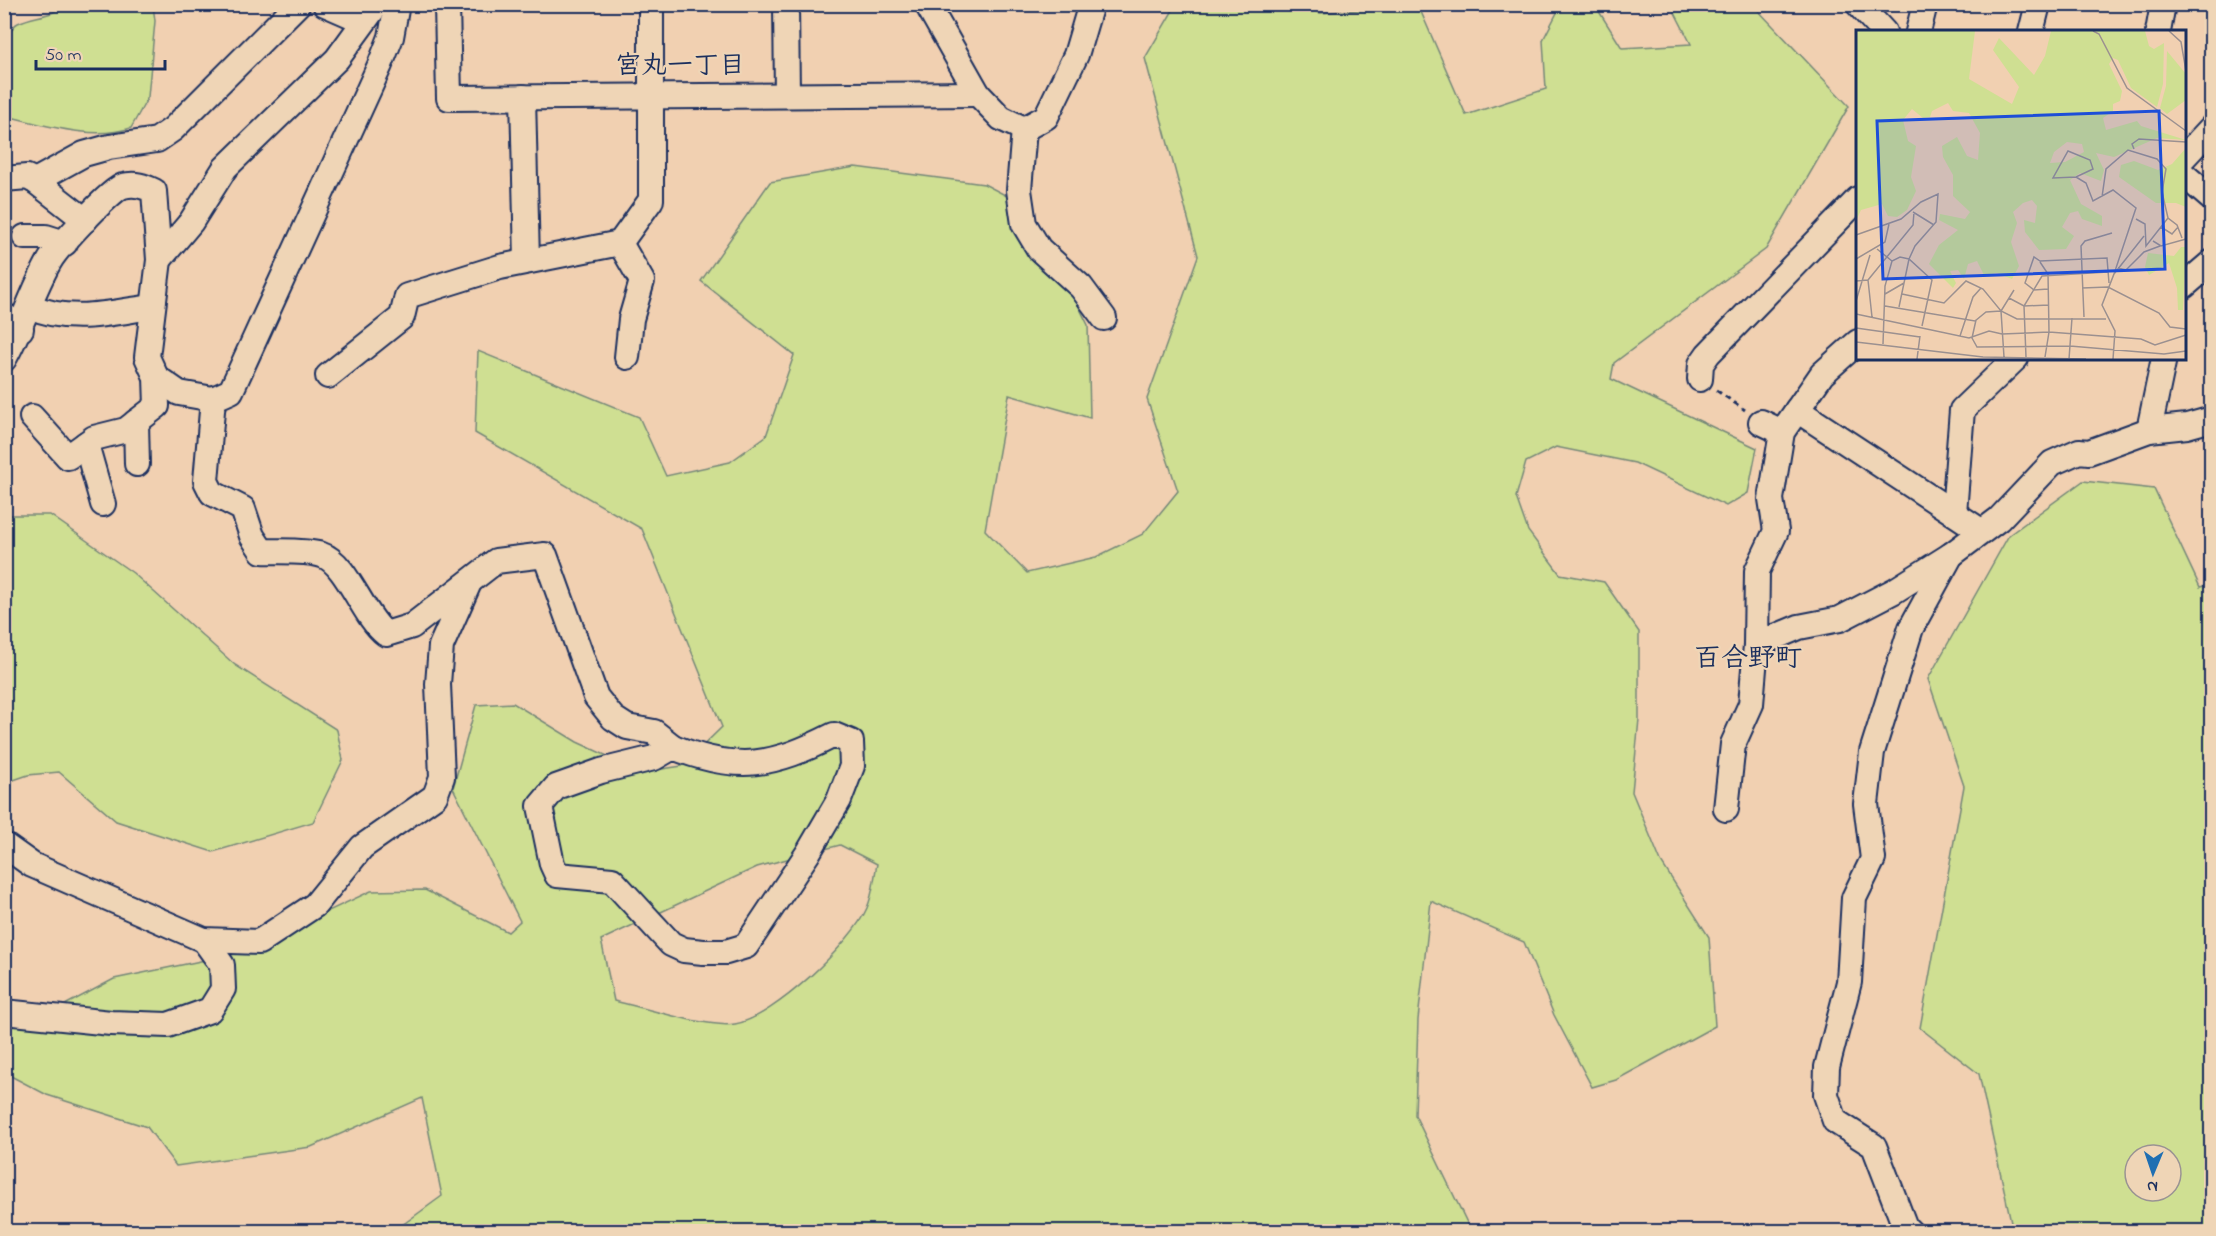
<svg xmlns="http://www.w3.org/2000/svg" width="2216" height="1236" viewBox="0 0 2216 1236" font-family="'Indie Flower','Klee One',sans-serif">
  <rect width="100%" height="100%" fill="#f1d0b1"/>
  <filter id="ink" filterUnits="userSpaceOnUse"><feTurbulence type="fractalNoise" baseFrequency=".0167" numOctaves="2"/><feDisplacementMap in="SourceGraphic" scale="12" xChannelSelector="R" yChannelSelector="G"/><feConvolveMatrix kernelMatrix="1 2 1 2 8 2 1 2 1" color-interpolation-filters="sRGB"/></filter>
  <g filter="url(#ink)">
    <g fill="#cfdf92" stroke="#758778" stroke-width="1.5" fill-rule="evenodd">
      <path d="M66,4l87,1 2,16 -7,76 -17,31c-41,13 -86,-4 -126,-12 -1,-22 -5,-84 13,-93 17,-8 34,-6 48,-19z"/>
      <path d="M1176,5h124l20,8 98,-8 48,110 80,-26 -3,-49 18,-35h34l27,43 69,-4 -20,-39h82l96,101 -83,143 -152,114 -3,16 146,69 -9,45 -22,13 -91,-43 -79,-16 -30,15 -10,35 12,34 32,43 44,8 35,50v87l-7,73 29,70 48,75 6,89 -99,54 -24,7 -38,-72 -30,-73 -93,-41 -13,119 -3,95 56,116h-1077l48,-35 -20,-98 -111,49 -135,19 -29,-39 -100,-32 -42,-22 -1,-51 25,2 85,-45 125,-26 132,-62 54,-1 83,42 12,-11 -67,-133 23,-83 37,-2 64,39 65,30 40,-6 40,-39 -80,-198 -167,-96 3,-82 161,66 27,59 64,-14 36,-26 28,-81 -93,-74 69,-99 85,-15 129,17 46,24 58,117 2,93 -81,-23 -24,135 42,43 69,-16 47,-23 35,-43 -31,-92 51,-143 -53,-198zM840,845l37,19c-3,14 -4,31 -10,44 -15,35 -94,110 -132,116 -25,5 -93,-17 -121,-23l-13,-61 156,-73z"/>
      <path d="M2083,481l71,8 46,98 11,-3v647h-198l-34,-157 -59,-46 44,-242 -36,-107 81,-144zM2135,1155h36v36h-36z"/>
      <path d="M5,515h45l83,58 102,92 102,65 6,30 -30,62 -100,30 -97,-31 -57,-49 -31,3 -23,8z"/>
    </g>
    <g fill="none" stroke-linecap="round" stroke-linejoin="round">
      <g stroke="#1b2f5e" stroke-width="28">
        <g id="minor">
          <path d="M325,4l39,17"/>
          <path d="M447,4l2,94 529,-4"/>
          <path d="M786,4l1,91"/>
          <path d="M927,4l51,90 23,24 23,11 22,-12 30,-62 15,-51"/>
          <path d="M1858,4l26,28"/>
          <path d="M1918,32l7,-28"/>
          <path d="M2031,32l7,-28"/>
          <path d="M2158,32l5,-28"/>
          <path d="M523,97l4,164"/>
          <path d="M1024,129l-5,61 5,34 15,25 42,38 23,31"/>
          <path d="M2184,157l28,-30"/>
          <path d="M2184,175l28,24"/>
          <path d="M4,179l23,-2 8,4 50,39"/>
          <path d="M35,181l49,-27 25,-7 48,-7 16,-11 125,-125"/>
          <path d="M25,237h21l19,6"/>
          <path d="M620,243l22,38 -11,38 -4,38"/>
          <path d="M159,260l32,-38 34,-54 112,-109 40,-55"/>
          <path d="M2184,286l28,-24"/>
          <path d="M30,306c39,18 80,7 121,1"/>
          <path d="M4,315l17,14"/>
          <path d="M4,359c18,-32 28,-67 45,-97 7,-13 61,-72 74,-76 12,-3 21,0 31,5l5,69 -12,97 9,20 23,16 34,6 18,-8 149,-326 11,-28 6,-33"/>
          <path d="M328,376l74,-59 5,-21 93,-29 120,-24 31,-43v-196"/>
          <path d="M1700,379l1,-15 7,-10 150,-155"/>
          <path d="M213,399l-7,82 6,12 31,16 9,27 10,15c18,1 43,-1 60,4 25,8 41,62 64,79l26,-8 84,-65 49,-6 51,142 17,21 14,9 27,5 19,15"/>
          <path d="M1797,410l184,121"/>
          <path d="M32,417l36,40 26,-19 32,-8 31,-24 -1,-29"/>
          <path d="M136,422l1,42"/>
          <path d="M1761,422l21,10"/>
          <path d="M2149,430l15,-72"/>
          <path d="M86,444l17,60"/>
          <path d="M1954,513l8,-103 54,-52"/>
          <path d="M1756,645l43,-18 41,-8 54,-28 57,-36 48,-36 53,-56 27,-12 10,1 60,-22 38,-4 25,-7"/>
          <path d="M834,735l17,7 1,24 -13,34 -31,53 -62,93 -20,6h-23l-19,-2 -13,-6 -59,-64 -55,-5 -5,-11 -12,-58 16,-19 45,-16 53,-13 19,-11c65,26 100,19 161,-12z"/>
          <path d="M1726,809l7,-65 18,-40 5,-59 1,-74 19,-40 -5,-32 11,-67 40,-58 36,-32"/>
          <path d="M4,845l28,20 172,75 55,2 56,-37 47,-58 73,-51 7,-19 -4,-93 3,-38 28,-63"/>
          <path d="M4,1012l107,11 57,2 42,-15 13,-21 -1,-24 -18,-25"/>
          <path d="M1910,1232l-5,-5 -31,-81 -39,-25 -9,-26 1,-28 22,-85 5,-84 19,-39 -7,-55 6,-52 39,-124 40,-73"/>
        </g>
      </g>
      <path stroke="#1b2f5e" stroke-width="3" stroke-dasharray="6 4.5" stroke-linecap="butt" d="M1716,390l29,20"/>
      <use href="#minor" stroke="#efd5b6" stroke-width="24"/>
    </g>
  </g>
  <g text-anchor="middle" stroke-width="4.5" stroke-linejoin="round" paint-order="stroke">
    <g font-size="26" font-weight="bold" fill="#1b2f5e" stroke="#efd5b6">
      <text x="680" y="73">宮丸一丁目</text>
    </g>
    <g font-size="27" font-weight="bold" fill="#1b2f5e" stroke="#efd5b6">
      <text x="1748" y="666">百合野町</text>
    </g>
  </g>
  <g transform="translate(1856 30)">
    <rect width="330" height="330" fill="#f1d0b1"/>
    <path d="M0,1h119l-6,48 43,25 7,-17 -26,-37 6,-12 35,37 11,-19 6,-25h94l4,15 5,3 10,-6 -1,41 -6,23 -26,-19 -13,-28 -5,-2 -4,6 13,27 -2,10 -7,3v7l-10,7 3,12 31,-9 4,5 45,14 -29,-2 -43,19 -18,-4 8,17 -3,11 -21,-8 -10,7 11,24 21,12v10l-20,-7 -4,-8 -8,2 -8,14 12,9 -8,13 -27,1 -14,-18 -1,-12 11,3 2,-17 -5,-6 -9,3 -10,9 4,11 -6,19 8,24 -7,13 -15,-6 -13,2 -7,-14 -9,3 -4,15 -6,-9 -8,1 6,12 -3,5 -24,-24 10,-19 19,-15 -19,-10 1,-6 25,5 5,-7 -17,-16v-21l-10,-18 -1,-11 15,-9 10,19 11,4 2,-27 -11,-20 -16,-2 -5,-8 -16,8 -2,6 -7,1 -11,-9 -9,11 5,21 8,5 -5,31 5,14 -9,19 -10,7 -9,-1 -6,-12 -21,6 -5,11zM211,112l15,2 2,8 -19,10 -15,1 4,-11zM311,21l19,23v26l-19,14 -7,-6 6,-22zM330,118v59l-10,-4h-20l-37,-26 2,-12 13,-4 24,9 14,-6zM325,217h5l-3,63h-5l-1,-22 -8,-25 -20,12 -4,-8 3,-14 26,3z" fill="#cfdf92" fill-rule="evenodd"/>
    <path fill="none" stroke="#9b9090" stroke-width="1.5" d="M237,1l6,3 28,54 59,43M313,1l12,11 5,29M278,119l-2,-5 7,-5 47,3M212,121l22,9 3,9 -17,8 -23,1zM220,147l10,6 7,18 20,-11 23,18 -22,66M246,167l4,-28 22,-19 29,9 9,10 -4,23 6,26 9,7 5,13M57,182l21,13M280,189l9,5 1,22 22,-28M305,197l11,7 6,-7M0,205l45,-16 20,-17 17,-8 -2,28 -21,24 -6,13 -10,48M297,211l8,5 25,-7M21,219l15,12M0,229l29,-17 4,-18M184,232l8,12 1,58 -4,25M262,238l8,2 18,-18 16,-6M12,250l4,37M0,251l12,-1 45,-55 1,-13M226,258l26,-1 51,26 11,14 16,2M192,259l-14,1 -9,-7 9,-26 6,4 67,-3 2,25M29,264l19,-11M46,264l42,9 22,-22 17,8 18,22 16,8h89M153,268l15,8 25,-1M0,271l14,-46M29,276l90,15 11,-9 15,-1M0,284l113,24 20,-7 13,3 47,-2 92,7 14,6 31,-10M228,287l-3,-71 4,-5 27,-8M120,290l-4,18 5,9 93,-1 94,8 22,-3M0,298l64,9M104,306l13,-39 8,-9M0,312l127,15 103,2M27,314l2,-58 7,-25 8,-4 9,2 23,21 -10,46M148,327l-3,-46 13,-21M170,327l-2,-51 18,-30 66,-4M61,329l3,-23M213,329l3,-41M257,329l2,-28 -13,-26 12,-31 30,-38"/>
    <path fill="#1d4ed8" fill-opacity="0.15" stroke="#1d4ed8" stroke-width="3" d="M303,81l6,158 -282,10 -6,-158z"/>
    <rect width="330" height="330" fill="none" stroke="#1b2f5e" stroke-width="3"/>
  </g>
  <rect width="2216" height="1236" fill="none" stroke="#efd5b6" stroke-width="24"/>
  <rect x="12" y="12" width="2192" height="1212" fill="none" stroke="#1b2f5e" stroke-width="2" filter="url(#ink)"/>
  <g transform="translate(2153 1173) rotate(182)"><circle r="28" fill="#efd5b6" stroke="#9a9393" stroke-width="1.5"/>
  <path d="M0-4.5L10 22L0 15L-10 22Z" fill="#1f6fb2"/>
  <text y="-9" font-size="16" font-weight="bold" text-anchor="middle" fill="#1b2f5e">N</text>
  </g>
  <path d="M36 60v9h129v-9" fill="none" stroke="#1b2f5e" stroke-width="3"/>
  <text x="45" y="60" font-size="18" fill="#1b2f5e" stroke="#efd5b6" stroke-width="4.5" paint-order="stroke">50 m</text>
</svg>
